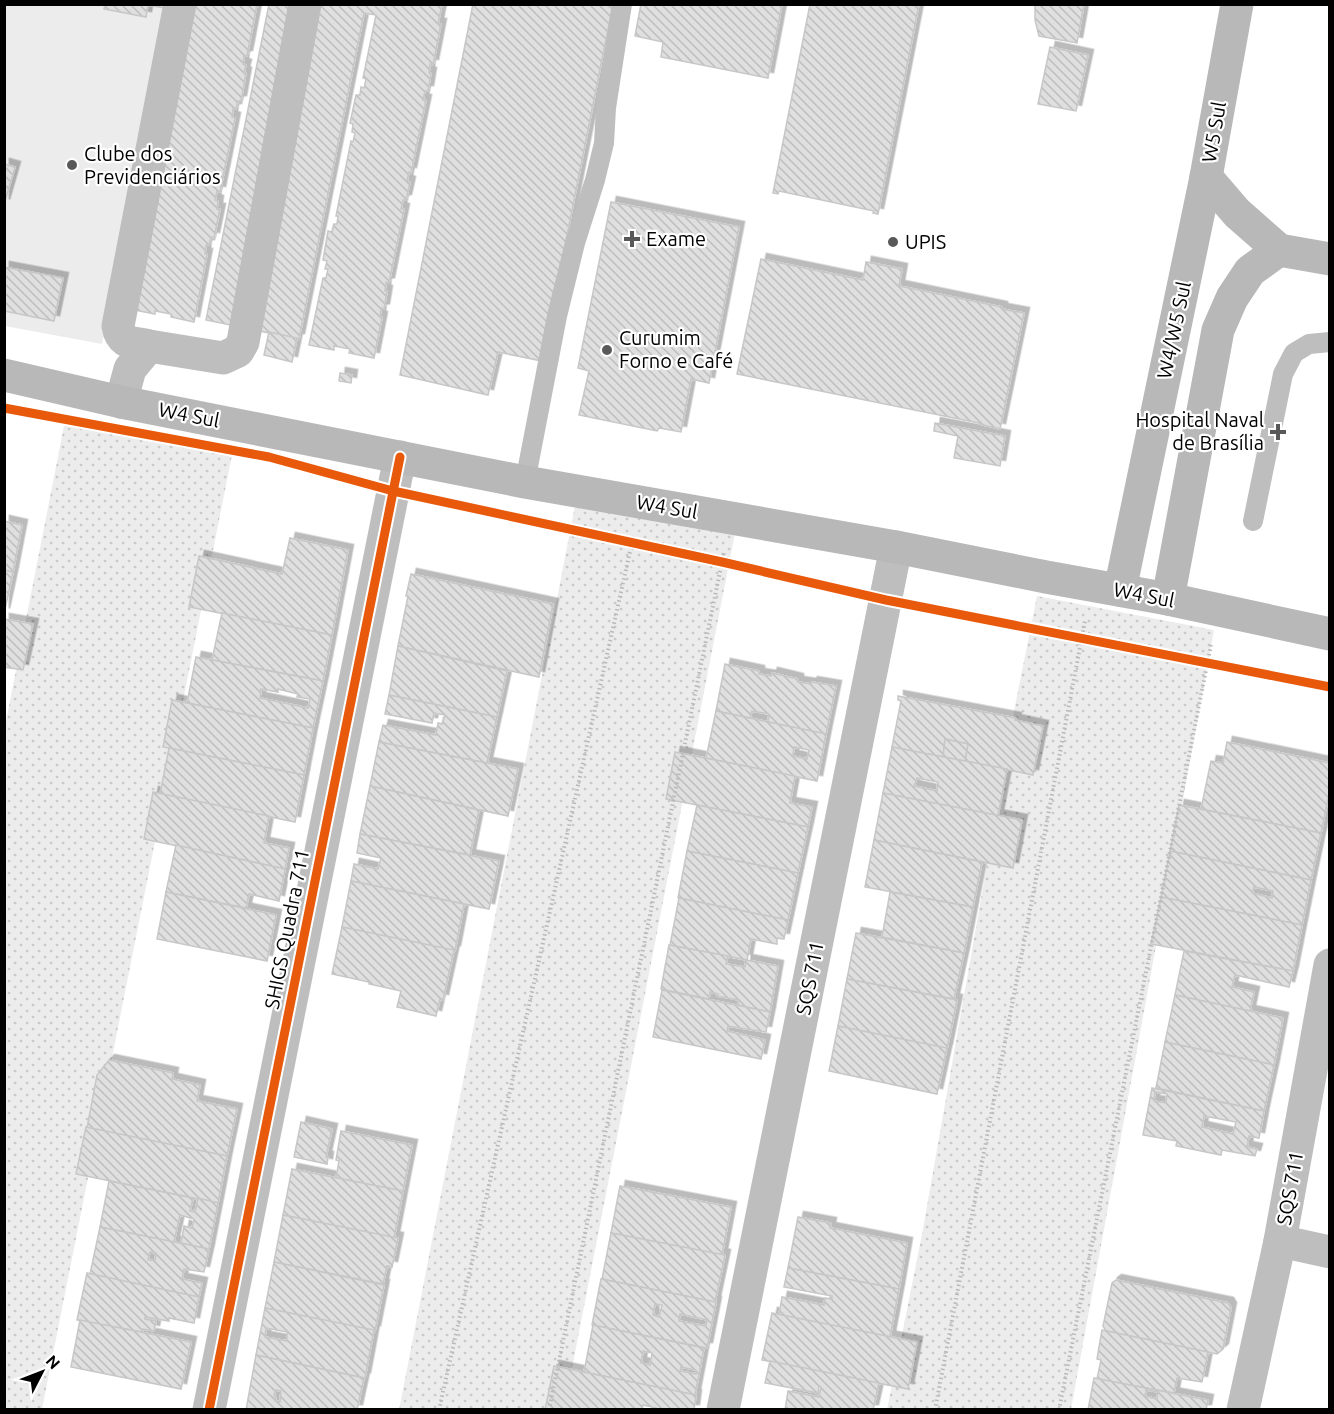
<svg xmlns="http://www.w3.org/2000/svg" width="1334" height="1414" viewBox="0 0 1334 1414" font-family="Ubuntu,sans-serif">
  <defs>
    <pattern id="grass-dots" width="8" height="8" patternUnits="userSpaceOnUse" patternTransform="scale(1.5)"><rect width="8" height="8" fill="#ececec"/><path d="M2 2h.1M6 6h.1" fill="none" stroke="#c9c9c9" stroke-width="1.8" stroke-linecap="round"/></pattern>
    <pattern id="building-back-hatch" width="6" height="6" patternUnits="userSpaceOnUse" patternTransform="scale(1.5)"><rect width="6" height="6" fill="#dfdfdf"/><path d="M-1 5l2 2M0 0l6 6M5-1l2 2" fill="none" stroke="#bebebe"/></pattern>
    <filter id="shadow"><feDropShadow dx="5.5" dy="-5.5" stdDeviation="0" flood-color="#0004"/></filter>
  </defs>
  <rect width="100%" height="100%" fill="#fff"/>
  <g fill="url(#grass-dots)">
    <path d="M65,421l167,34 -190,954 -37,1v-684z"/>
    <path d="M576,501l159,32 -171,876 -165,1z"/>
    <path d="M1037,596l177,34 -143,779 -184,1 36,-181 91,-518z"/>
  </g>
  <path fill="#ececec" d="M4,5h168l-70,339 -97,-18z"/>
  <g fill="url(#building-back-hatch)" stroke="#c7c7c7" stroke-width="1.5" fill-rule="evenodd" filter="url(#shadow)">
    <path d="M105,4h60l-1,4 -16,-3 -2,12 -42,-8z"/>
    <path d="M190,4h67l-10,52h-3l-1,8 3,1 -2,7 2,1 -5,28h-3l-2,8h-3l-1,8 3,1 -15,74 -3,-1 -2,9 3,1 -1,8h3l-6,29 -3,-1 -2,8h-3l-1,9h2l-13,68 -23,-5v-3l-16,-3v3l-26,-5z"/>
    <path d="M269,4h173l-4,20h3l-8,41 -3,-1 -1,9h2l-3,18h-3l-2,9h3l-15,73 -2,-1 -2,9 3,1 -4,18h-3l-2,9h3l-15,74 -3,-1 -1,9h2l-3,18 -3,-1 -1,9h2l-8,41 -25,-5 1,-4 -16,-3v4l-25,-5 14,-67h3l2,-9h-3l2,-8 -4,-1 5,-29 4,1 2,-8h3l1,-8h-2l15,-75 2,1 2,-9 -3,-1 1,-8 -3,-1 6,-28h4l1,-8 3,1 2,-9 -3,-1 13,-63 -12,-2 -65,326 -93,-19z"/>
    <path d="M473,4h140l-71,357 -44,-9 -10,43 -88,-20z"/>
    <path d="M641,4h141l-14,74 -107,-21 2,-15 -28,-6z"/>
    <path d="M810,4h109l-41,210 -5,-1 1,-2 -95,-20 -1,3 -5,-1z"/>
    <path d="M1084,4l-7,39 -38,-7 -4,-16v-16z"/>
    <path d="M1050,47l38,8 -12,56 -38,-7z"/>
    <path d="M4,164l11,3 -11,38z"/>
    <path d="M611,202l128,25 -30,156 -18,-4 -10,53 -22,-4 -2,3 -78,-16 10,-44 -11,-3z"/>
    <path d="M761,259l102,21 3,-18 36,7 -3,17 103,21v2l22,4 -24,116 -21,-5v-1l-242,-49z"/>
    <path d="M4,267l59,11 -9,43 -50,-10z"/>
    <path d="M269,332l28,6 -5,24 -28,-7z"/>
    <path d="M340,373l12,2 -1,8 -12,-2z"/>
    <path d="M935,423l70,13 -5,30 -46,-8 4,-22 -24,-5z"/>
    <path d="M4,521l18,4 -9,47 -9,-2z"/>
    <path d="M290,538l58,12 -16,85 -143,-28 10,-51 83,18z"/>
    <path d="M4,570l9,2 -9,42z"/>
    <path d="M411,574l142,30 -14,73 -141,-31 10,-50h-2z"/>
    <path d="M222,613l110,22 -9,46 -111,-21z"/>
    <path d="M4,619l29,5 -10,46 -19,-3z"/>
    <path d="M398,646l109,25 -10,46 -108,-22z"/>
    <path d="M196,657l127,24 -10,47 -126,-25zM261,689l17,3v-3l20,5 -1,3 13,2 -2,9 -48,-10z"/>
    <path d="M725,664l34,7v3l12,2 1,-3 26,6v3l13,2 1,-2 24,4 -10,48 -58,-12 1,-8 -17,-3 -2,7 -34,-7z"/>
    <path d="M389,695l108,22 -10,46 -108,-21 4,-17 53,10 2,-12 4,1 3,-9 -11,-2 -2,10 -47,-9z"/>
    <path d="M898,696l118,22 -1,2 28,6 -10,49 -68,-14 3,-17 -23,-5 -2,18 -51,-10 9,-46 -3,-1z"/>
    <path d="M172,700l141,28 -9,47 -141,-28z"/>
    <path d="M716,711l110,23 -9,47 -111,-23zM794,747l15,3 -2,9 -14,-3z"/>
    <path d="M945,739l23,5 -3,17 -22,-4z"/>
    <path d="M379,742l139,27 -10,47 -138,-30z"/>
    <path d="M1227,742l103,21v26l-9,44 -120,-24 10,-48 12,2z"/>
    <path d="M892,747l115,22 -9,47 -115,-23zM917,778l21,4 -1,9 -23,-5z"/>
    <path d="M169,748l135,27 -9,47 -135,-28z"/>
    <path d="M675,752l120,24 -5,27 22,4 -4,20 -142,-28z"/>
    <path d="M370,786l109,24 -9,45 -110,-21z"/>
    <path d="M153,792l116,24 -5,27 25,5 -4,21 -141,-30z"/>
    <path d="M883,793l139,27 -9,48 -139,-28z"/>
    <path d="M697,805l111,22 -10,46 -111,-22z"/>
    <path d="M1179,805l142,28 -10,47 -141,-29z"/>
    <path d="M360,834l139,27 -10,48 -138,-28 3,-17 24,5 3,-11 -24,-5z"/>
    <path d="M874,840l108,22 -9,45 -108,-20z"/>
    <path d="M176,845l109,24 -6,32 -30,-7 -3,14 -80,-16z"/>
    <path d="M687,851l111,22 -10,47 -110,-22z"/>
    <path d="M1170,851l141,29 -9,45 -141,-28zM1254,887l19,4 -1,7 -20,-5z"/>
    <path d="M351,881l113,23 -9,47 -113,-24z"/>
    <path d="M166,892l110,23 -9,46 -110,-22z"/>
    <path d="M890,892l83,15 -9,46 -82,-16z"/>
    <path d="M1161,897l141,28 -9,46 -142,-27z"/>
    <path d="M679,898l109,22 -4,19 -7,-1v6l-26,-5 -4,21 -77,-15z"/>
    <path d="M342,927l112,23 -11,50 -3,-1 -4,17 -39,-9 4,-16 -32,-7v-2l-37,-8z"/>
    <path d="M856,933l108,20 -10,46 -107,-20z"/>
    <path d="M669,945l59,11 -2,8 19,3 1,-7 32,6 -8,46 -32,-7 1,-5 -22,-4 1,-2 -8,-2 -1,7 -48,-10z"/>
    <path d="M1184,951l109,20 -4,16 -54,-12 -3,12 22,5 -4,19 -75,-16z"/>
    <path d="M847,979l110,21 -10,49 -109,-23z"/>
    <path d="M662,990l108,22 -4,20 -38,-6 -1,5 38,9 -4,19 -108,-22z"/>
    <path d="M1175,995l108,23 -9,47 -109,-23z"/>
    <path d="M838,1026l109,22 -10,46 -108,-23z"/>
    <path d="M1165,1042l109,23 -10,46 -108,-23z"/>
    <path d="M109,1060l64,13 -1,6 28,6 -3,16 40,8 -10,47 -140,-28 10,-53z"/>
    <path d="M1152,1088l112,23 -5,27 -10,-2 -2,11 10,2 -2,7 -33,-6 -1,5 -45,-9 1,-5 -34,-6zM1155,1092l12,2 -1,9 -12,-2zM1204,1116l32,6 -3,12 -31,-7z"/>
    <path d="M301,1122l31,7 -6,28h2l-1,7 -33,-7z"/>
    <path d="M86,1127l141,29 -9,47 -142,-29z"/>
    <path d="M341,1131l71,14 -9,46 -67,-13 3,-17 -3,-1z"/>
    <path d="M292,1169l111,22 -9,47 -111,-23z"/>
    <path d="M109,1181l84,17 -3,13 5,1 3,-14 20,5 -9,46 -28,-6 3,-17 8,2 2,-9 -14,-4 -6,27 -74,-15z"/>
    <path d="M620,1186l111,21 -9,48 -111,-22z"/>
    <path d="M283,1215l115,23 -6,29 -5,-1 -4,18 -109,-22z"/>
    <path d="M798,1217l33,6 -1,5 77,15 -8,46 -111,-21z"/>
    <path d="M100,1227l109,22 -5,23 -20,-3 -2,10 20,4 -3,14 -109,-23zM150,1252l6,1 -1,8 -7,-1z"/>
    <path d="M611,1233l114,22 -10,47 -113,-23z"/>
    <path d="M274,1262l110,23 -9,46 -110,-23z"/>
    <path d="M788,1268l111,21 -9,48 -111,-22 3,-18 42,8 1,-7 7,1v-3l-48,-9z"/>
    <path d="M87,1273l112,24 -5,26 -25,-5v3l-24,-4v2l11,2 -2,10 -11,-2 -1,3 -65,-12z"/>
    <path d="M601,1279l115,23 -9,46 -115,-23zM655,1304l7,1 -3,12 -6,-2zM680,1314l27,6 -1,6 -27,-5z"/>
    <path d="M1116,1280l112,23 3,5 -8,41 -6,5 -111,-23 -3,-5 9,-43z"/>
    <path d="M265,1308l109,22 -9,48 -109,-23zM266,1328l21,4v9l-22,-4z"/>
    <path d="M772,1313l145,29 -9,47 -146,-29z"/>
    <path d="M80,1320l111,22 -10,47 -110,-22z"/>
    <path d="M593,1325l111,23 -9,47 -111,-23zM643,1351l9,2 -2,12 -9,-2zM681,1367l15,3v4l-16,-3z"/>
    <path d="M1102,1330l106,22 -6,30 -25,-4 -3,15 -77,-14 4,-19 -4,-1z"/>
    <path d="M256,1355l108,23 -7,32h-111zM275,1390l6,1 -1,11 -5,-1 1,-4 -2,-1z"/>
    <path d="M770,1361l109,22 -6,27h-88l3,-19 31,6 2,-10 -2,-1 -1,7 -53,-10z"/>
    <path d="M554,1366l142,29 -2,15h-39l1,-2 -13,-3 -1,5h-97z"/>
    <path d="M1094,1378l114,22 -2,10h-118zM1146,1390l12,2 -1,7 -12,-3z"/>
  </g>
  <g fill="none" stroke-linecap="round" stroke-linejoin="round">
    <g stroke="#b9b9b9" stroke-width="4" stroke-dasharray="1.5 3" stroke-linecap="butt">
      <path d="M439,1410l194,-872"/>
      <path d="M549,1410l175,-858"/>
      <path d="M935,1410l150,-789"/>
      <path d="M1059,1410l152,-765"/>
    </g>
    <g stroke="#bebebe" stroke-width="20">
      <path d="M525,482l32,-166 18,-73 20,-63 9,-37 2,-35 16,-104"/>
      <path d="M1253,521l30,-147 11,-21 15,-9 21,-2"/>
    </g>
    <g stroke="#bebebe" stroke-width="33">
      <path d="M149,346c-16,-4 -28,-1 -31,-20l62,-322"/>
      <path d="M121,402l9,-33 19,-23 74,12 15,-7 5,-9 62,-338"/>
      <path d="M1280,1241l50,11"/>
      <path d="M209,1410l191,-953"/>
      <path d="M723,1410l173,-863"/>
      <path d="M1243,1410l37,-169 50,-276"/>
    </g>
    <g stroke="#b8b8b8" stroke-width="33">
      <path d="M1206,177l31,36 42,37 51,9"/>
      <path d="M4,375l117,27 404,80 371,65 150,30 122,22 162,35"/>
      <path d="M1120,590l86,-413 31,-173"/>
      <path d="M1168,599l50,-269 14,-32 18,-27 29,-21"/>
    </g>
    <g stroke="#fff" stroke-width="13">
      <g id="cycleway">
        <path d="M4,408l265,49 124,34 329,71 164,38 444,87"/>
        <path d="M209,1410l191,-953"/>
      </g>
    </g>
    <use href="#cycleway" stroke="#e8590c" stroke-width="9"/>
  </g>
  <g fill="#595959" stroke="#fff" stroke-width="2">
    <circle cx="72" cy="165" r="6"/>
    <path d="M629 230h6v6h6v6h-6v6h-6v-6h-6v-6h6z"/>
    <circle cx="893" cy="242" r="6"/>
    <circle cx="607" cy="350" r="6"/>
    <path d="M1275 423h6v6h6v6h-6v6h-6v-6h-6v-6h6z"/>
  </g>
  <g text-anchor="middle" stroke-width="4.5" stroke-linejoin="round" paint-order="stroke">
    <g font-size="20" fill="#000" stroke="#fff">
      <text transform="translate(1214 132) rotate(-80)" y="7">W5 Sul</text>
      <text transform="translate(1174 330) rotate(-78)" y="7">W4/W5 Sul</text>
      <text transform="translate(189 415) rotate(11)" y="7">W4 Sul</text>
      <text transform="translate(667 507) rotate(10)" y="7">W4 Sul</text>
      <text transform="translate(1144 595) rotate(11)" y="7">W4 Sul</text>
      <text transform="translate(287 929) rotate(-79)" y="7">SHIGS Quadra 711</text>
      <text transform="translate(810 978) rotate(-79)" y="7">SQS 711</text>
      <text transform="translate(1290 1188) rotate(-80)" y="7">SQS 711</text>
    </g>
    <g font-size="20" fill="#000" stroke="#fff" text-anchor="start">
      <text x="84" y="161">Clube dos<tspan x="84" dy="23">Previdenciários</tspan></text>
      <text x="646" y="246">Exame</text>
      <text x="905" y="249">UPIS</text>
      <text x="619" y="345">Curumim<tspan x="619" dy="23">Forno e Café</tspan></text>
      <text x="1264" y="427" text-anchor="end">Hospital Naval<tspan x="1264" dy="23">de Brasília</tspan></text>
    </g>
  </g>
  <rect width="1334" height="1414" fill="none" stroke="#000000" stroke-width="12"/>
  <g transform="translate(42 1372) rotate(48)" stroke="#ffffff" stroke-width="4.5" paint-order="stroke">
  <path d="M0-4.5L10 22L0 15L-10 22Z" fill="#000000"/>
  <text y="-9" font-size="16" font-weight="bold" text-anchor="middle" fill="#000000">N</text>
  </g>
</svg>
